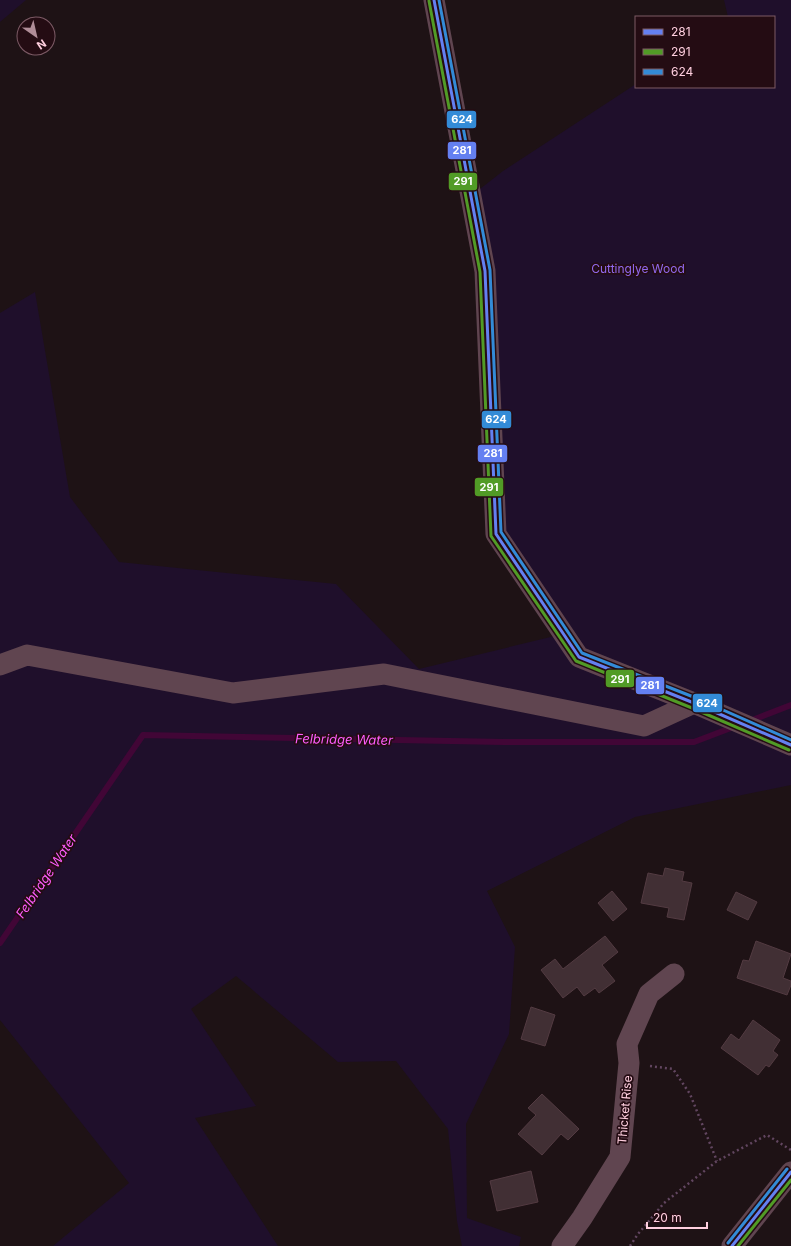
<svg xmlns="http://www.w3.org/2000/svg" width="791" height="1246" viewBox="0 0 791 1246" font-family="Inter,sans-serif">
  <rect width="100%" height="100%" fill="#1e1215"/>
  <g fill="#1f0f2b">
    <path d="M0,0h26l-26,22z"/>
    <path d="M724,0h67v785l-156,32 -148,74 28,56 -6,87 -43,90 1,94 54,19 -2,9h-57l-5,-25 -9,-92 -52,-68 -58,1 -102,-86 -45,33 65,97 -61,12 83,128h-225l76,-63 -129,-163v-707l35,-21 35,205 49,65 217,22 83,85 144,-35 -67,-100 -25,-338 32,-25 133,-87v3h138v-70h-46z"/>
  </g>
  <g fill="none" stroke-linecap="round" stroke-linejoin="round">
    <g stroke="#410636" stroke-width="6">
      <path d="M750,721l41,-16"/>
      <path d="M0,943l143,-208 360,7h191l42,-16"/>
    </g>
  </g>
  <g fill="#412f34" stroke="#533b42">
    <path d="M665,868l19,4 -2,9 10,2 -8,37 -17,-3 2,-9 -28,-5 7,-30 15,3z"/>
    <path d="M612,891l15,18 -14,12 -15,-18z"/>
    <path d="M736,892l21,10 -9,18 -21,-10z"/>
    <path d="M605,936l13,16 -16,13 13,16 -16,12 -4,-5 -11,8 -7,-9 -14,11 -22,-28 14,-11 8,10z"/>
    <path d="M756,941l35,13 -8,24 8,3v4l-4,10 -50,-17 6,-18 6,1z"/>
    <path d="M531,1007l24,8 -10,31 -24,-7z"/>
    <path d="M753,1020l27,20 -7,11 5,4 -9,12 -3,-2 -8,10 -37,-27 10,-14 8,6z"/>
    <path d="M542,1094l37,35 -11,11 -7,-6 -19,21 -24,-21 18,-19 -8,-7z"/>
    <path d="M531,1171l7,31 -41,9 -7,-30z"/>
  </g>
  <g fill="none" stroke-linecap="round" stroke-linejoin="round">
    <g stroke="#624660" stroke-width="2.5" stroke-dasharray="2 3" stroke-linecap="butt">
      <path d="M650,1066l23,3 17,25 27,67"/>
      <path d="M630,1246l8,-12 26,-31 53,-42 50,-26 24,15"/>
    </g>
    <g stroke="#604550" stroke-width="21">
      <path d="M434,0l51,271 11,263 83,123 115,46 97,42"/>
      <path d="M0,665l27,-10 206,38 151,-19 260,52 50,-23"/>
      <path d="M562,1246l20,-28 38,-61 9,-94 -2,-19 22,-50 25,-20"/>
      <path d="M732,1246l59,-74"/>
    </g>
    <g stroke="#240c13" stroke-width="6">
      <g id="bus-1">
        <path d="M434,0l51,271 11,263 83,123 115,46 97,42"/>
        <path d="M732,1246l59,-74"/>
      </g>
    </g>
    <g stroke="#240c13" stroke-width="6">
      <g id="bus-2">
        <path d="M429,1l51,271 11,264 85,125 116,47 97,42"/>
        <path d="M738,1246l53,-66"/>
      </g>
    </g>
    <g stroke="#240c13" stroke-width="6">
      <g id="bus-3">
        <path d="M439,0l51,270 11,262 81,121 114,45 95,42"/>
        <path d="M728,1243l59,-74"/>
      </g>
    </g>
    <use href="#bus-1" stroke="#6480f1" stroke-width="3"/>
    <use href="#bus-2" stroke="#519b26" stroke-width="3"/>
    <use href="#bus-3" stroke="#338bd7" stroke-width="3"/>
  </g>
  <g text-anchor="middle" stroke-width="3.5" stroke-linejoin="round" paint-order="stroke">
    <g font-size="12" fill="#9169ee" stroke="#240c13">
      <text x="638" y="273">Cuttinglye Wood</text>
    </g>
    <g font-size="12" fill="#ffcfdf" stroke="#240c13">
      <text transform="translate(625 1110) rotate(-85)" y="4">Thicket Rise</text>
    </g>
    <g font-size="13" font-style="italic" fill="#ff5dfd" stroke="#240c13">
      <text transform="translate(344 739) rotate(1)" y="5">Felbridge Water</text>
      <text transform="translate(46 876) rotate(-56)" y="5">Felbridge Water</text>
    </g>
  </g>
  <g stroke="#240c13" stroke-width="1.5">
    <rect x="446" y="110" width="31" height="19" rx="4" fill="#338bd7"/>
    <rect x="447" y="141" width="30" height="19" rx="4" fill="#6480f1"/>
    <rect x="448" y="172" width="30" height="19" rx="4" fill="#519b26"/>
    <rect x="481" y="410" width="31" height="19" rx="4" fill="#338bd7"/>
    <rect x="477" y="444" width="31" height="19" rx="4" fill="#6480f1"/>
    <rect x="474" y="477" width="30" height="20" rx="4" fill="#519b26"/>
    <rect x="605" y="669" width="30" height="19" rx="4" fill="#519b26"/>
    <rect x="635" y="676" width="30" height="19" rx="4" fill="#6480f1"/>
    <rect x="692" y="693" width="31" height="20" rx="4" fill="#338bd7"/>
  </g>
  <g font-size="11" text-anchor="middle" font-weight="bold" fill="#fff">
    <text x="462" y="123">624</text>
    <text x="462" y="154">281</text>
    <text x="463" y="185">291</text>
    <text x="496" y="423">624</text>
    <text x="493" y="457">281</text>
    <text x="489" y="491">291</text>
    <text x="620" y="683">291</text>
    <text x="650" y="689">281</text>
    <text x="707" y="707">624</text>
  </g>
  <rect x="635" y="16" width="140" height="72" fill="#240c13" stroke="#7c5a65"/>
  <rect x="643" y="29" width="20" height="6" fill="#6480f1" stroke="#7c5a65"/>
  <text x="671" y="36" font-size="12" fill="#ffcfdf">281</text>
  <rect x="643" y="49" width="20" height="6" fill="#519b26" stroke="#7c5a65"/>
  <text x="671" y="56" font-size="12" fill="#ffcfdf">291</text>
  <rect x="643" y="69" width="20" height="6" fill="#338bd7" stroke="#7c5a65"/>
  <text x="671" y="76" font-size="12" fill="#ffcfdf">624</text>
  <g transform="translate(36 36) rotate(146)"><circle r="19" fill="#240c13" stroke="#7c5a65"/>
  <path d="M0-3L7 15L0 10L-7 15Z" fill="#b08d98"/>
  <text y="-6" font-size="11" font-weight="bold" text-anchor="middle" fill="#ffcfdf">N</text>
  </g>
  <path d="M647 1222v6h60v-6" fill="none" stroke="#ffcfdf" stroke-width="2"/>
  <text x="653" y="1222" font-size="12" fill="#ffcfdf" stroke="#240c13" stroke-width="3" paint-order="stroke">20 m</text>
</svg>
